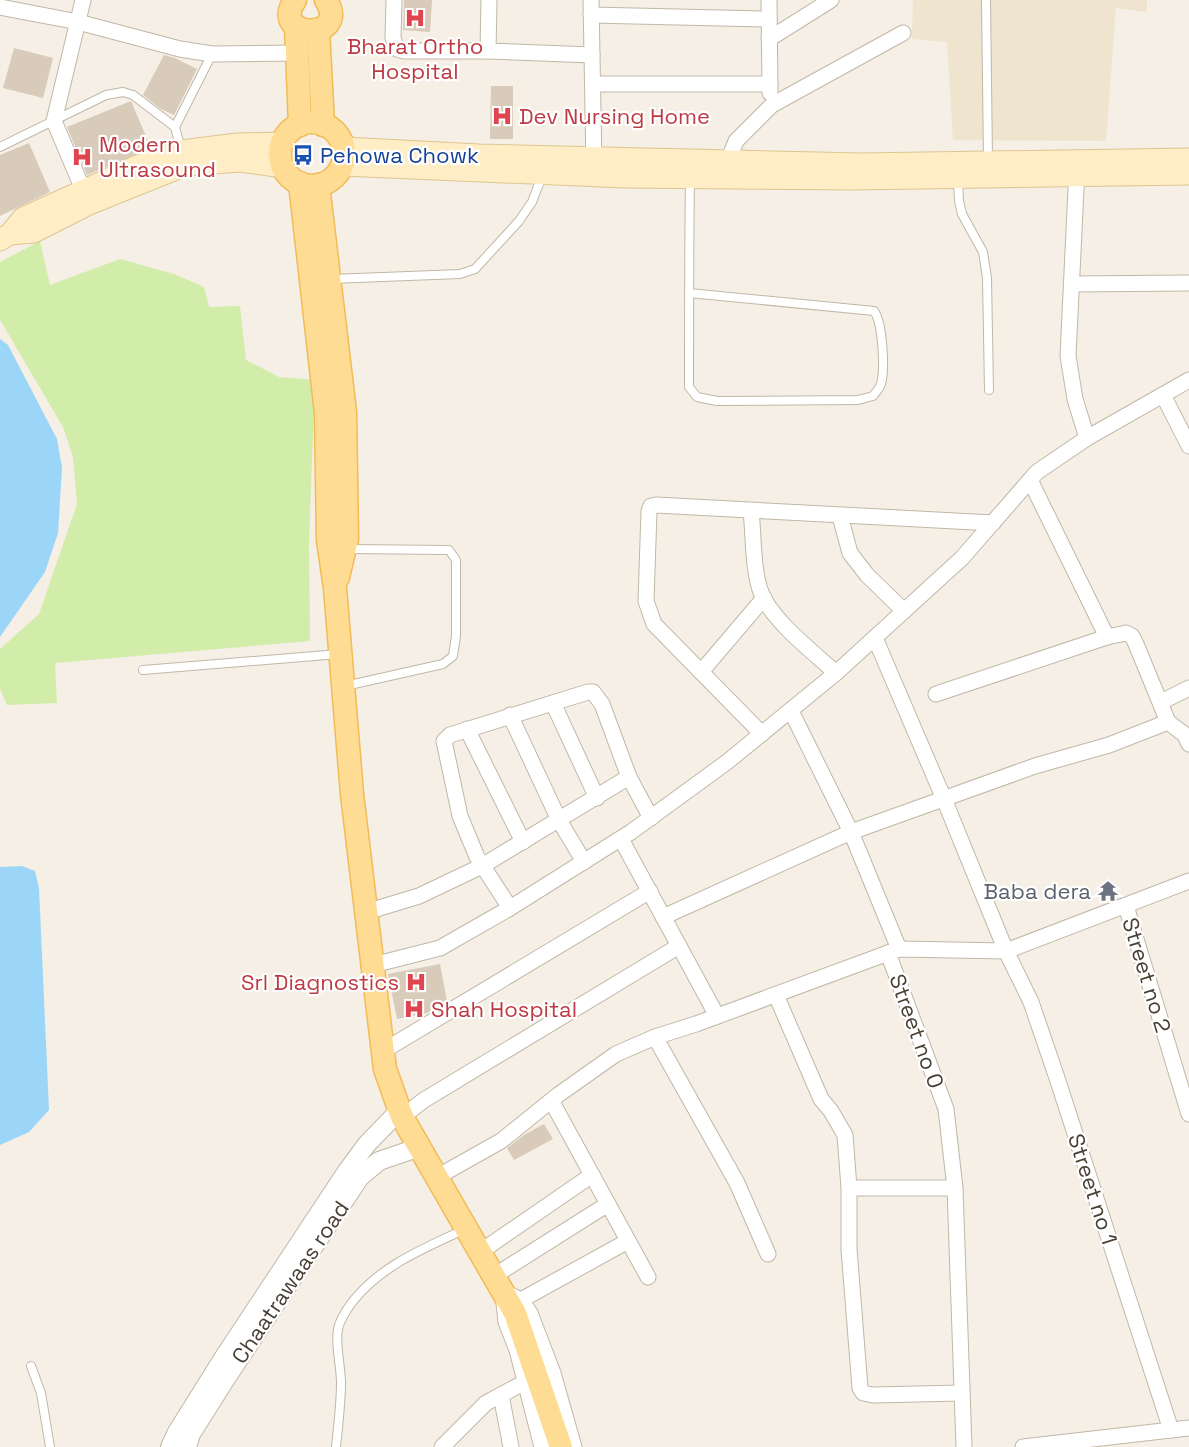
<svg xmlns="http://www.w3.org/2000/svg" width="1189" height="1447" viewBox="0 0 1189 1447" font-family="'Space Grotesk',sans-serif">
  <rect width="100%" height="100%" fill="#f5efe6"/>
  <path fill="#efe4ce" d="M913,0h234v12l-31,-4 -10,133 -153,-1 -6,-98 -35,-3z"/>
  <path fill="#d2edaa" d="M40,241l10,44 70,-26 54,15 30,13 5,20 31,-1 6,54 33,17 36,3 -6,163 1,98 -255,22 2,40 -50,2 -7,-16v-40l39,-35 38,-110 -4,-47 -10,-30 -63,-107v-58z"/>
  <g fill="#9bd6f8">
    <path d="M0,339l8,6 49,94 5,29 -4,65 -13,39 -45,65z"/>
    <path d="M22,866l13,5 4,17 10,222 -20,22 -29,13v-278z"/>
  </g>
  <g fill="#d8cbba">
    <path d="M404,0h28l-2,32 -27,-2z"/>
    <path d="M14,48l39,10 -10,40 -40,-10z"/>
    <path d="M164,55l11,3 22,11 -23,46 -13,-6 -18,-14z"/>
    <path d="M491,86h22v53h-23z"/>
    <path d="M131,101l20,47 -64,27 -20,-48z"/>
    <path d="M29,143l21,49 -50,24v-61z"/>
    <path d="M440,964l7,37 -20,12 -30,6 -9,-45z"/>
    <path d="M544,1124l9,15 -39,21 -7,-12 17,-13z"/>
  </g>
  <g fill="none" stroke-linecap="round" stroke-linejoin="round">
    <g stroke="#c1b7a7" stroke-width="10">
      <g id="service">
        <path d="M986,0l2,160"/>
        <path d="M175,127l37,-73"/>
        <path d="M0,147l106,-52 17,-3 10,3 42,32 6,22"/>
        <path d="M958,179l1,22 3,13 21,38 4,26 2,112"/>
        <path d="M331,279l129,-5 15,-5 44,-48 13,-19 10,-26"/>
        <path d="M689,293l185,18c9,12 11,59 7,73 -1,4 -6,9 -8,12l-15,4 -141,1 -20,-4 -8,-10c0,-70 0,-139 1,-209"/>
        <path d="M143,670l196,-16"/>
        <path d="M345,686l98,-22 10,-8 3,-20v-76l-7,-10 -101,-1"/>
        <path d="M31,1366l10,27 9,54"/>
        <path d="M336,1447c2,-21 5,-43 5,-64 0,-18 -6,-37 -3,-54 2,-10 9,-20 15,-28 29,-36 70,-52 110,-71"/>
      </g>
    </g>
    <g stroke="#c1b7a7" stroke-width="17">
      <g id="minor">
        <path d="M83,0l-29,121 33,78"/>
        <path d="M394,0l-1,38 4,11 7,2h84"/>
        <path d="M489,0l-1,51 104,4"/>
        <path d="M591,0l3,167"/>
        <path d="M769,0l1,93"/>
        <path d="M0,7l78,15 102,27 32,5 85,-1"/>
        <path d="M591,15l178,4"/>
        <path d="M769,39l62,-39"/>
        <path d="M593,84h177"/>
        <path d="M728,161l8,-20 36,-36 131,-72"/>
        <path d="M1077,168l-9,188 7,43 12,39"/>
        <path d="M1072,284l117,-1"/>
        <path d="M1163,395l26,51"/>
        <path d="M1030,480l77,157"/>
        <path d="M751,511c3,25 1,66 13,88 15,27 49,53 72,74"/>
        <path d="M840,516l10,37 17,22 37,36"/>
        <path d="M875,638l69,161 62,152 25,51 26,76 114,352"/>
        <path d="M701,672l63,-74"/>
        <path d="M936,694l171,-57 19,-4 6,3 4,8 32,78 17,13 4,9"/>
        <path d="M1161,702l28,-14"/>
        <path d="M553,703l44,95"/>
        <path d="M791,711l60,121 48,117"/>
        <path d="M510,715l49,105 25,42"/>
        <path d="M467,729l56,113"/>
        <path d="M762,734l-108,-110 -8,-23 3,-90 2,-5 5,-1 337,18"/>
        <path d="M621,839l96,177"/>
        <path d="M1126,906l63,208"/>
        <path d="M510,908l-33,-51 -17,-41 -16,-75 6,-6 138,-43h5l9,12 27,73 22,41"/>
        <path d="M366,912l53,-16 63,-30 147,-89"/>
        <path d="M663,917l188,-85 184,-66 74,-21 59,-23"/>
        <path d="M888,953l58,156 9,79 9,259"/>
        <path d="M373,965l67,-17 70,-40 121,-76 96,-70 109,-89 126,-115 75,-86 50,-34 102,-58"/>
        <path d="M776,995l45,104 10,12 14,24 4,53v61l11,139 3,5 10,2 88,-2"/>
        <path d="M655,1037l82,146 31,71"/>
        <path d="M383,1051l267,-160"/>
        <path d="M552,1102l96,175"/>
        <path d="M402,1117l22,-17 255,-154"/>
        <path d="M437,1177l64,-36 57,-46 58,-41 39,-17 41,-13 203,-75 107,2 183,-70"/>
        <path d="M849,1188h106"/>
        <path d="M480,1252l112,-77"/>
        <path d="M494,1276l114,-72"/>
        <path d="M502,1291l19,9 9,13 23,60 21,74"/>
        <path d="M521,1300l107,-59"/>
        <path d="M504,1303l2,19 11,28 25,97"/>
        <path d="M501,1395l10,52"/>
        <path d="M442,1447l44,-44 39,-21"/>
        <path d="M1023,1447l166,-19"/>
      </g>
    </g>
    <g stroke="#c1b7a7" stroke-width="20">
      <g id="tertiary">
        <path d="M170,1447l7,-15 47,-75 123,-186 20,-27 33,-34"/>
        <path d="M187,1447l4,-13 36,-57 133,-200 19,-16 41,-14"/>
      </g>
    </g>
    <g stroke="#ddc592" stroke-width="23">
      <g id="secondary">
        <path d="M344,148l135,7 382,9 328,-5"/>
        <path d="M342,165l283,12 229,2 335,-5"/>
        <path d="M10,234l13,-16 112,-51 47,-16 55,-7 46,-1"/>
        <path d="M0,240l10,-6 24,-2 55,-28 97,-39 54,-4 43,6"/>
      </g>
    </g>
    <g stroke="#f1bc58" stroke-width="25">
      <g id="primary">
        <path d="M295,0c-27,40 57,41 31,0"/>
        <path d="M296,26l4,99"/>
        <path d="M318,30l5,95"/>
        <circle cx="312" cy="154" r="32"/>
        <path d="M300,183l26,230 2,127 7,48 17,206 33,275 17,48 113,196 46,134"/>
        <path d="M318,185l27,227 2,127 -9,38"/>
      </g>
    </g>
    <use href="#service" stroke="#fff" stroke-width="8"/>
    <use href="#minor" stroke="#fff" stroke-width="15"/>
    <use href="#tertiary" stroke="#fff" stroke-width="18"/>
    <use href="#secondary" stroke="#ffeec5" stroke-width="21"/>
    <use href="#primary" stroke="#ffdc94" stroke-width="22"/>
  </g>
  <defs>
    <g id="hospital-bare" transform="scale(1.62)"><path d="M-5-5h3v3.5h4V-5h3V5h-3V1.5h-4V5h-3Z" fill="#e0444e" stroke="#fff" stroke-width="2.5" paint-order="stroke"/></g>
    <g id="bus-bare" transform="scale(1.62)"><path d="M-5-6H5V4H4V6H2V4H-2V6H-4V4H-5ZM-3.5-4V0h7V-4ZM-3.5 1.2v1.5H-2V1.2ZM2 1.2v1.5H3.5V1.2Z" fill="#1a4fb4" stroke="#fff" stroke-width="2.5" paint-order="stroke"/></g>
    <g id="temple-bare" transform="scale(1.62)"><path d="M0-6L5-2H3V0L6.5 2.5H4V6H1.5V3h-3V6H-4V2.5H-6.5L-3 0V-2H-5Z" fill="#6b7280" stroke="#fff" stroke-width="2.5" paint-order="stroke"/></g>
  </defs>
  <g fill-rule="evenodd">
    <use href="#hospital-bare" x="415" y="18"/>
    <use href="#hospital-bare" x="502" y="116"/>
    <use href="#bus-bare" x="303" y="155"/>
    <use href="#hospital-bare" x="82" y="157"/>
    <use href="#temple-bare" x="1108" y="891"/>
    <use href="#hospital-bare" x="416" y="982"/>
    <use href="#hospital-bare" x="414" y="1009"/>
  </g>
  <g text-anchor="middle" stroke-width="4.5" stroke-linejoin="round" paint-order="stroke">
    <g font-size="22" fill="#be3a42" stroke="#fff" text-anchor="start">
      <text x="415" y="54" text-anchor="middle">Bharat Ortho<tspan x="415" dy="25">Hospital</tspan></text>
      <text x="519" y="124">Dev Nursing Home</text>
      <text x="99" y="152">Modern<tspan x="99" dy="25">Ultrasound</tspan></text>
      <text x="399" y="990" text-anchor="end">Srl Diagnostics</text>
      <text x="431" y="1017">Shah Hospital</text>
    </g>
    <g font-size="22" fill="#164399" stroke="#fff" text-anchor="start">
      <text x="320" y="163">Pehowa Chowk</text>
    </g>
    <g font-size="22" fill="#5b616d" stroke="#fff" text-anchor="end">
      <text x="1091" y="899">Baba dera</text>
    </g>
    <g font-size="22" fill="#483f34" stroke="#fff">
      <text transform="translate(1147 975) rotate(73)" y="8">Street no 2</text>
      <text transform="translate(917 1031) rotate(70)" y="8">Street no 0</text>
      <text transform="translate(1093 1189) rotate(72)" y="8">Street no 1</text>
      <text transform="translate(290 1282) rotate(-56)" y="8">Chaatrawaas road</text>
    </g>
  </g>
</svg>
